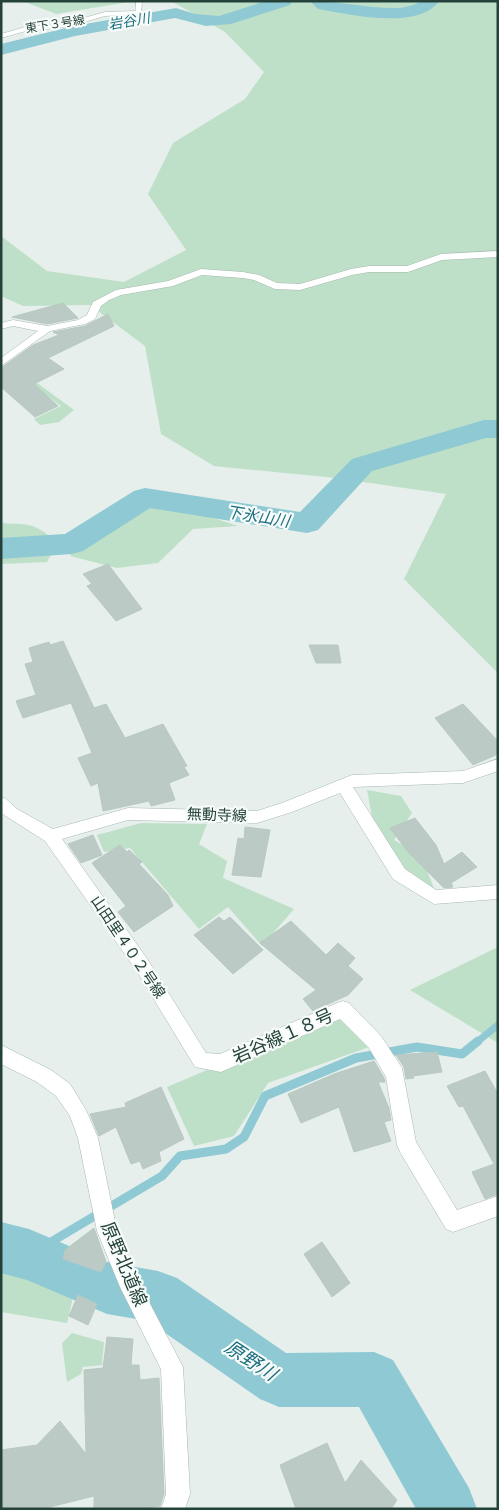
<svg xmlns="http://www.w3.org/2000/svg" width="499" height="1510" viewBox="0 0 499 1510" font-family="Signika,'Noto Sans JP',sans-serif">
  <rect width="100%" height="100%" fill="#e6efeb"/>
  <g fill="#bfe0c8">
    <path d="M1,1h134l-79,13 -31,-12z"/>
    <path d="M171,1h327v672l-94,-94 42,-85 -110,-16 -122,-12 -53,-32 -16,-88 -55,-41 -67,1 -22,-10v-60l46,35 77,11 62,-32 -38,-56 25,-51 72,-44 19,-27 -39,-40z"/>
    <path d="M17,374l12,3 45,33 -15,12 -19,3 -6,-6 27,-13z"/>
    <path d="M139,494l99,32 -45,3 -35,34 -41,5 -47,-12 26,-34z"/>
    <path d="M1,522c7,3 13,1 21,2 15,1 24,9 35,19l-10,19 -46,2z"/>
    <path d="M367,790l34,6 11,17 -18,27 39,22 -7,6 9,23 -28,-16 -33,-48z"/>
    <path d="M141,823l66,1 -8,20 28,17 -4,17 71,31 -32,37 -34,-39 -29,22 -69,-81 -26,4 -7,-17z"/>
    <path d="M498,947v96l-88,-53z"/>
    <path d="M342,1018l30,28 -104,37 -34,53 -40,10 -27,-59 40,-17 35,-6z"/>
    <path d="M1,1265l12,3 61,25 -7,30 -66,-11z"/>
    <path d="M72,1333l32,9 -2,23 -19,2 -2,7 -14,8 -5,-39z"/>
  </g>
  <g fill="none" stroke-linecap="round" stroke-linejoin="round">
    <path stroke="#8ec9d4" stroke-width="7" d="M477,1042l21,-17"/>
    <path stroke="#8ec9d4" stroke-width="9" d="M29,1255l133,-79 18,-20 46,-7 18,-12 21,-41 91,-38 61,-11 45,7 16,-13"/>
    <g fill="#8ec9d4" fill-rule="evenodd">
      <path d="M266,1h26l-2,4 -59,19 -25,2 -31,-8 -100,18 -74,19v-11l73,-18 102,-18 19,6 24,2z"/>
      <path d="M310,1c28,0 56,7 84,7 10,0 17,-2 26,-6 5,-2 14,-1 19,-1 -20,29 -86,14 -115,9l-6,-1z"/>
      <path d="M484,420h14v18h-12l-114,33 -54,59 -11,3 -157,-25 -67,43 -11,3 -71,5v-21l64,-4 69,-43 11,-3 155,24 52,-53z"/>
      <path d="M1,1222l28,7 78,33 51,9 19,7 109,75 88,-1 19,8 76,128 8,21h-61l-57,-102h-80l-19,-8 -112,-78 -41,-7 -80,-34 -26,-7z"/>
    </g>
  </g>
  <g fill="#bbcac4" stroke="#b8c9c2">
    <path d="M63,303l15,15 -31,6 -35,-7z"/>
    <path d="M108,314l6,12 -66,32 16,11 -30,15 24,22 -23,11 -34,-30v-19l32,-23 26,-10 -6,-3 32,-6z"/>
    <path d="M108,564l34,45 -26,12 -29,-35 5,-2 -9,-10z"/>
    <path d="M63,641l31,67 12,-4 19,34 38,-14 24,42 -3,1 5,8 -20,8 6,17 -24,6 -2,-5 -46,10 -5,-28 -7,3 -13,-28 14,-5 -21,-50 -48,15 -7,-17 20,-6 -11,-31 8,-2 -4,-14 20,-6 1,3z"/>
    <path d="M309,645h29l3,18h-25z"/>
    <path d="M463,704l35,37v13l-25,11 -38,-47z"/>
    <path d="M415,818l21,27 8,19 18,-12 15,15 -26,16 2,4 -9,1 -36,-36 -18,-24z"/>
    <path d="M245,827l25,3 -9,47 -29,-2 6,-37 6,1z"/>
    <path d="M93,835l9,20 -21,8 -13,-19z"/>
    <path d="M120,845l7,7 2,-2 13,12 -3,2 29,31 5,11 -39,26 -16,-20 8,-6 -34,-43z"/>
    <path d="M219,917l5,4 6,-4 33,33 -30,24 -39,-39z"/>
    <path d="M291,921l35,34 12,-12 17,15 -7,8 15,13 -15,16 -35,16 -10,-12 13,-9 -56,-47z"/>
    <path d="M437,1052l5,20 -29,4 1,2 -8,1 -2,-12 -8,-12z"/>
    <path d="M374,1061l10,17 1,4h-7l11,26 2,12 -7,2 7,19 -37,11 -15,-45 -38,16 -13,-29 46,-20z"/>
    <path d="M485,1071l13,23v100l-13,5 -13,-27 22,-8 -31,-58 -4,1 -12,-21z"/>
    <path d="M161,1087l23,52 -25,13 2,9 -18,8 -3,-8 -9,3 -15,-37 -17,9 -9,-22 36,-7 -1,-4z"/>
    <path d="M94,1228l12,34 -5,10 -38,-13 2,-9z"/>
    <path d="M322,1242l28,41 -18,14 -28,-43z"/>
    <path d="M78,1295l19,9 -9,21 -19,-9z"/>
    <path d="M107,1337l26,2 -2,26h8l1,15 19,-2 5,116 -4,12 -17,3h-49v-13l-52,13h-41v-59l36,-5 23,-24 26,33 -2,-84 19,-2z"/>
    <path d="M327,1443l18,40 16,-23 36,40 -6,9h-95l-16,-44z"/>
  </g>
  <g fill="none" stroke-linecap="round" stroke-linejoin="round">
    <g stroke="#a8b8b2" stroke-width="1">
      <g id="street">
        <path d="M136,1h6l-1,13 -36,2 -39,11 -40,4 -25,7v-4l24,-7 41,-4 39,-11 31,-1z"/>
        <path d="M498,251v6l-56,3 -34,12h-39l-17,3 -52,15 -25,-1 -21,-9 -11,-2 -41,-3 -29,11 -52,9 -12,5 -8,6 -6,13 -10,5 -35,7 -49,35v-8l37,-27 -25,-5 -12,3v-6l12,-3 34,6 31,-6 9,-5 6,-13 23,-12 52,-9 33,-12 42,3 16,3 18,8 23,1 51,-15 18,-3h38l34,-12z"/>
        <path d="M498,759v12l-35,12 -110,4 52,82 31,21 62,-5v14l-64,5 -41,-25 -53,-86 -48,19 -35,11 -129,-3 -66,19 86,121 58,93 14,1 117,-51 6,-2 6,2 32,33 21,32 14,74 41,68 41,-14v20l-45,16 -7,-3 -46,-77 -3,-7 -11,-68 -17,-29 -29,-29 -119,53 -26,-5 -59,-97 -91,-129 -44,-28v-16l5,2 11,10 36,20 75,-21 129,3 25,-8 70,-28 111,-4z"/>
        <path d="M1,1045l50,25 19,14 16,26 12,28 19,93 17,42 49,94 7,127 -5,15h-24l5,-15 -5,-125 -41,-82 -23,-56 -19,-93 -8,-22 -14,-20 -19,-14 -36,-18z"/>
      </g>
    </g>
    <use href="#street" fill="#fff" fill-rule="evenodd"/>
  </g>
  <g text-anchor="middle" stroke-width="4.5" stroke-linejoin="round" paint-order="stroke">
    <g font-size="12" fill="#24423a" stroke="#f7fbf9">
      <text transform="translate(55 24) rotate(-9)" y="4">東下３号線</text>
    </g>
    <g font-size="14" font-style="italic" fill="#1c6f80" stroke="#f7fbf9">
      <text transform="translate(129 21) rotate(-10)" y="5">岩谷川</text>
    </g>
    <g font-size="15" fill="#24423a" stroke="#f7fbf9">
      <text transform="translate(217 815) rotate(2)" y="5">無動寺線</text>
      <text transform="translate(128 947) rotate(56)" y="5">山田里４０２号線</text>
    </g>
    <g font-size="16" font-style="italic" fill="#1c6f80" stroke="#f7fbf9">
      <text transform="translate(258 516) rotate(9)" y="6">下氷山川</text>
    </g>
    <g font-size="18" fill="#24423a" stroke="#f7fbf9">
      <text transform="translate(283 1036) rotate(-24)" y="6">岩谷線１８号</text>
      <text transform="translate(124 1264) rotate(67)" y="6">原野北道線</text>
    </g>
    <g font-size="19" font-style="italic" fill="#1c6f80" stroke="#f7fbf9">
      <text transform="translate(251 1360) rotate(33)" y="7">原野川</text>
    </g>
  </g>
  <rect width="499" height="1510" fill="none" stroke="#24423a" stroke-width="5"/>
</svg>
